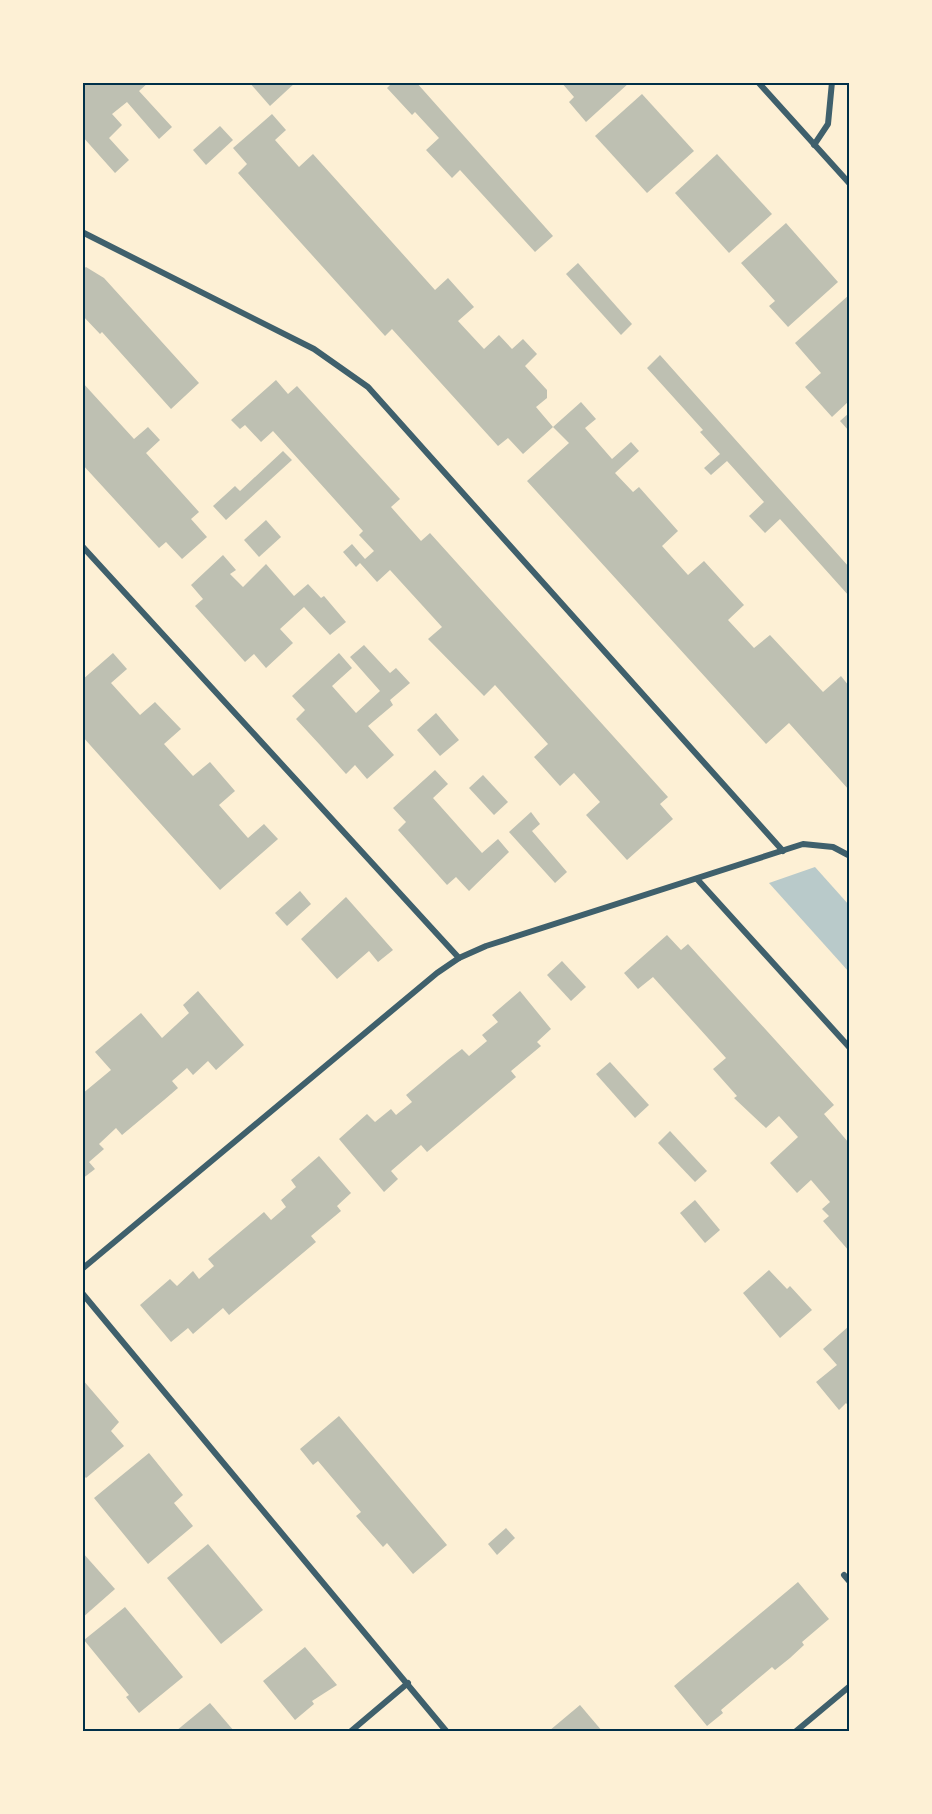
<svg xmlns="http://www.w3.org/2000/svg" width="932" height="1814" viewBox="0 0 932 1814" font-family="Overpass,sans-serif">
  <rect width="100%" height="100%" fill="#fdf0d5"/>
  <path fill="#b9caca" d="M815,867l34,38v67l-80,-89z"/>
  <g fill="#bec0b2">
    <path d="M82,82h67l-10,9 33,36 -13,12 -32,-37 -15,12 10,11 -13,13 20,22 -14,13 -33,-37z"/>
    <path d="M249,82h47l-26,24z"/>
    <path d="M393,82h23l137,154 -18,16 -75,-82 -8,8 -26,-28 13,-12 -24,-26 -3,3 -25,-27z"/>
    <path d="M561,82h69l-44,40 -17,-20 5,-5z"/>
    <path d="M642,94l52,57 -47,42 -52,-57z"/>
    <path d="M272,114l14,16 -11,10 24,27 14,-13 122,136 13,-12 26,29 -16,14 26,28 15,-14 13,14 11,-10 14,15 -12,12 22,24v8l-11,9 17,20 -30,27 -15,-16 -10,8 -106,-117 -7,7 -147,-163 9,-9 -14,-16z"/>
    <path d="M220,126l13,14 -27,25 -13,-15z"/>
    <path d="M717,154l55,60 -43,39 -54,-60z"/>
    <path d="M786,223l52,59 -50,45 -19,-21 6,-5 -34,-38z"/>
    <path d="M578,263l54,61 -11,11 -55,-61z"/>
    <path d="M86,267l18,11 95,105 -28,26 -69,-77 -2,2 -18,-19v-45z"/>
    <path d="M849,295v106l-17,16 -27,-30 16,-14 -26,-30z"/>
    <path d="M660,355l189,212v29l-69,-77 -15,14 -16,-17 15,-14 -37,-41 -16,14 -7,-7 16,-14 -20,-22 3,-2 -56,-62z"/>
    <path d="M276,380l12,14 9,-8 103,113 -9,8 30,34 9,-8 238,264 -8,7 13,15 -46,41 -41,-45 14,-13 -26,-29 -14,13 -26,-29 14,-13 -53,-59 -11,11 -56,-57 14,-12 -52,-57 -13,12 -17,-19 -4,4 -13,-15 9,-8 13,15 9,-8 -15,-16 4,-4 -90,-100 -12,11 -16,-17 -5,4 -9,-9z"/>
    <path d="M82,382l52,57 14,-12 12,13 -14,13 53,59 -8,7 16,18 -25,22 -16,-17 -7,6 -77,-84z"/>
    <path d="M581,402l15,17 -11,9 27,31 19,-17 8,9 -24,22 18,19 6,-5 39,44 -16,15 26,29 16,-14 40,44 -16,15 26,28 16,-13 53,57 18,-16 8,10v104l-60,-67 -23,21 -239,-263 42,-38 -16,-16z"/>
    <path d="M849,413v18l-9,-10z"/>
    <path d="M283,451l9,9 -66,60 -13,-14 22,-20 5,5z"/>
    <path d="M266,520l15,17 -22,20 -15,-17z"/>
    <path d="M223,555l13,15 -6,4 13,13 23,-23 28,32 14,-12 13,14 3,-2 22,26 -16,13 -26,-28 -24,22 13,14 -27,25 -12,-14 -9,8 -50,-56 8,-7 -12,-14z"/>
    <path d="M364,645l26,28 6,-5 14,15 -20,17 3,5 -25,21 26,29 -27,24 -12,-14 -9,9 -26,-29 -24,-26 9,-9 -13,-14 47,-43 13,15 -20,18 24,27 24,-22 -30,-34z"/>
    <path d="M113,653l14,16 -16,14 29,32 15,-13 26,27 -17,15 29,32 17,-14 25,29 -16,14 29,33 16,-14 14,15 -58,51 -138,-154v-56z"/>
    <path d="M436,713l23,27 -19,16 -23,-26z"/>
    <path d="M435,770l13,14 -15,14 49,55 16,-14 11,13 -40,39 -13,-14 -9,8 -49,-55 8,-8 -13,-14z"/>
    <path d="M483,775l25,27 -14,13 -25,-27z"/>
    <path d="M531,812l9,12 -8,7 35,41 -12,11 -46,-51z"/>
    <path d="M300,891l11,13 -24,22 -12,-13z"/>
    <path d="M346,897l47,53 -15,12 -9,-11 -32,28 -36,-40z"/>
    <path d="M667,935l14,15 7,-6 146,161 -10,9 25,29v108l-26,-30 6,-5 -7,-7 8,-7 -19,-22 -14,13 -27,-30 28,-26 -19,-21 -13,12 -32,-30 3,-2 -24,-27 13,-11 -73,-81 -15,12 -14,-16z"/>
    <path d="M562,961l24,26 -15,14 -24,-26z"/>
    <path d="M198,991l46,54 -28,25 -8,-9 -15,14 -6,-7 -15,13 6,7 -14,12 -42,35 -6,-7 -17,16 5,5 -15,13 6,7 -13,10v-85l29,-24 -16,-18 46,-39 21,25 27,-25 -6,-8z"/>
    <path d="M520,991l31,38 -14,13 4,4 -30,25 5,6 -58,49 -31,26 -6,-7 -30,26 7,8 -14,13 -45,-53 28,-25 8,8 16,-13 5,6 16,-13 -6,-7 43,-36 13,-10 7,7 18,-15 -5,-6 16,-13 -6,-7z"/>
    <path d="M610,1062l39,43 -14,13 -39,-44z"/>
    <path d="M670,1131l37,40 -12,11 -37,-39z"/>
    <path d="M319,1156l32,37 -14,13 4,5 -30,25 5,6 -87,73 -6,-7 -30,26 -5,-6 -17,14 -31,-37 30,-26 7,7 16,-15 6,8 15,-13 -6,-7 56,-47 7,8 15,-13 -5,-7 15,-13 -5,-7z"/>
    <path d="M695,1200l25,30 -15,13 -25,-30z"/>
    <path d="M769,1270l18,19 3,-3 22,24 -32,28 -37,-45z"/>
    <path d="M849,1326v81l-3,-4 -7,7 -23,-28 21,-17 -14,-16z"/>
    <path d="M82,1379l37,43 -8,9 13,15 -38,32 -4,-4z"/>
    <path d="M339,1416l108,129 -34,29 -26,-31 -4,4 -27,-31 5,-4 -43,-51 -5,4 -13,-16z"/>
    <path d="M149,1453l34,42 -9,8 19,23 -45,38 -54,-66z"/>
    <path d="M506,1528l9,10 -18,17 -9,-11z"/>
    <path d="M208,1544l55,66 -42,34 -54,-66z"/>
    <path d="M82,1552l33,37 -33,29z"/>
    <path d="M798,1582l31,37 -27,23 2,3 -14,13 -15,12 -3,-3 -51,43 2,3 -16,13 -33,-40z"/>
    <path d="M125,1607l58,70 -44,36 -13,-16 3,-2 -45,-55z"/>
    <path d="M305,1647l32,38 -25,16 2,3 -19,16 -32,-39z"/>
    <path d="M210,1703l24,28h-58z"/>
    <path d="M580,1705l22,26h-53z"/>
  </g>
  <g fill="none" stroke-linecap="round" stroke-linejoin="round">
    <g stroke="#3f606c" stroke-width="6">
      <path d="M758,82l92,102"/>
      <path d="M814,145l14,-21 4,-42"/>
      <path d="M82,232l232,117 54,38 415,464"/>
      <path d="M82,546l377,412"/>
      <path d="M697,879l153,169"/>
      <path d="M82,1269l355,-296 22,-15 27,-12 317,-102 30,3 17,9"/>
      <path d="M82,1293l365,439"/>
      <path d="M844,1575l6,7"/>
      <path d="M350,1732l58,-49"/>
      <path d="M795,1732l55,-46"/>
    </g>
  </g>
  <rect width="932" height="1814" fill="none" stroke="#fdf0d5" stroke-width="168"/>
  <rect x="84" y="84" width="764" height="1646" fill="none" stroke="#003049" stroke-width="2"/>
</svg>
